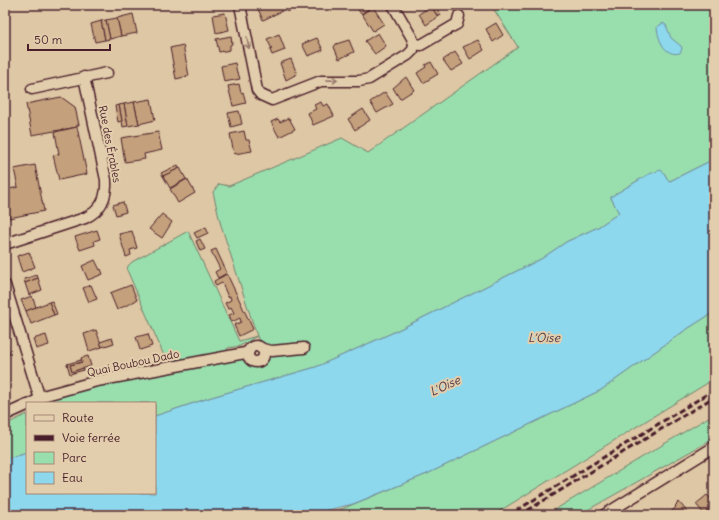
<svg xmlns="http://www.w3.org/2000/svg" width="719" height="520" viewBox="0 0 719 520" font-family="Delius,sans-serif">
  <rect width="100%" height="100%" fill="#dec7a4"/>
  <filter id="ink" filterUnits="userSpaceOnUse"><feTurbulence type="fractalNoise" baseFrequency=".025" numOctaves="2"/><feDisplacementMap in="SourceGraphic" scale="8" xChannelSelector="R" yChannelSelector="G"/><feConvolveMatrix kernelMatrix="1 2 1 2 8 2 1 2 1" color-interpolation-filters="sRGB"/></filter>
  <g filter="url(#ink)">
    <g fill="#99dfad" stroke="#727f6c">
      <path d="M491,5h223v154l-44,22 -2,-1 -4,-7 -15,1 -37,22 -1,2 8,15 -21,14 -32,15 -25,17 -149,74 -76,34 -104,30 -57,19v-13h-106l10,-8 56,-13 122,-23c2,0 5,0 7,1 9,3 11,10 22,1l-9,-25 -17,10 -12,2 -7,9 -52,10 -42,-97 1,-4 4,-4 56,-31 51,110 18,-5 -37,-114 -7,-30 6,-8 10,2 113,-48 26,15 150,-106z"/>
      <path d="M714,312v67l-221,136h-166l100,-41 174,-84 83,-59z"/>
      <path d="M27,414v38l-22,7v-34z"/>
      <path d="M714,414v24l-135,77h-33z"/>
    </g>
    <g fill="#8dd8ed" stroke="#728e9f">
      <path d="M663,23l3,2 5,13 10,8 1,3 -2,4c-15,4 -22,-13 -23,-26z"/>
      <path d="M714,159v153l-30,19 -83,59 -174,84 -74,30 -47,11h-301v-56l22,-7v41h128v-77l57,-19 104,-30 76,-34 149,-74 25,-17 32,-15 21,-14 -8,-15 1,-2 37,-22 12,-4 3,3 4,7 2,1z"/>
    </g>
    <g fill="#c4a17b" stroke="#4a1f2b">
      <path d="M266,5h14l2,6 -19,9 -5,-11z"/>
      <path d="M284,5h19l-16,7z"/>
      <path d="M355,5h15l1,2 -10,7z"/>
      <path d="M435,5l6,10 -3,2 -7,-11z"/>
      <path d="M431,6l7,11 -12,8 -7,-11z"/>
      <path d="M373,7l11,17 -11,7 -11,-17z"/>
      <path d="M225,13l4,17 -13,3 -3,-18z"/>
      <path d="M133,14l4,19 -16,3 -4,-18z"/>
      <path d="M117,18l4,18 -11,3 -4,-19z"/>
      <path d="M106,20l4,19 -5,1 -4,-19z"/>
      <path d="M101,21l4,19 -10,2 -4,-18z"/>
      <path d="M496,23l7,12 -10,7 -7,-13z"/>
      <path d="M378,33l8,13 -11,8 -10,-13z"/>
      <path d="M279,34l6,16 -13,5 -2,-5 2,-1 -5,-10z"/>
      <path d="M231,36l1,8 -2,1v5l-11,2 -3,-13z"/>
      <path d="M317,38l6,12 -15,6 -6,-12z"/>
      <path d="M349,40l5,12 -15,7 -5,-12 2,-3z"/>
      <path d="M478,40l6,10 -14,9 -7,-12z"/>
      <path d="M183,45l6,31 -13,3 -6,-31z"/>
      <path d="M455,52l8,12 -12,7 -8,-11z"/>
      <path d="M291,59l6,15 -11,6 -6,-17z"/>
      <path d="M431,62l7,12 -15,9 -6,-10 9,-6 -1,-2z"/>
      <path d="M235,63l2,10h1l2,6 -16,3 -3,-16z"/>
      <path d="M406,77l8,13 -14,9 -7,-11z"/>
      <path d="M239,84l2,9 2,-1 3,11 -13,3 -5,-20z"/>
      <path d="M385,92l8,12 -16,9 -7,-11z"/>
      <path d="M61,97l14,10 4,18h-2v2l-45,8 -6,-31z"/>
      <path d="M151,99l4,21 -16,4 -5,-22z"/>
      <path d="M134,102l5,22 -11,2 -4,-22z"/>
      <path d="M321,102l2,4 5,-2 6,12 -21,9 -5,-12 8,-4 -2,-4z"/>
      <path d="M124,104l4,22 -5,1 -4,-22z"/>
      <path d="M119,105l3,16 -4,1 -3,-16z"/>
      <path d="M363,109l7,11 -15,10 -7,-11z"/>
      <path d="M239,111l3,13 -11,3 -3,-14z"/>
      <path d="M289,118l6,11 -16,8 -8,-15 7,-3 2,3z"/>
      <path d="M77,127l10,47 -28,6 -6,-25 6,-1 -4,-22z"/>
      <path d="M244,131l2,9h3l3,11 -18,3 -4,-20z"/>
      <path d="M158,132l4,18 -18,4 1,5 -20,3 -4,-24z"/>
      <path d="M35,165l9,46 -35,7 -4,-28 13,-3 -4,-18z"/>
      <path d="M178,165l2,3 -17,8 -2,-3z"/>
      <path d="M180,168l6,11 -16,9 -7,-12z"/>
      <path d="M187,179l8,14 -17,10 -8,-14z"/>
      <path d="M123,202l3,10 -10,3 -3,-10z"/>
      <path d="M162,214l10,8 -10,16 -13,-9z"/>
      <path d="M206,227l2,6 -11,5 -3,-5z"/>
      <path d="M97,230l3,9 -6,2 1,4 -15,5 -5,-13z"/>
      <path d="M132,231l5,17 -7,2 1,5 -5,2 -7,-23z"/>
      <path d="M200,239l5,10 -5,2 -4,-10z"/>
      <path d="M216,249l11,24 -9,5 -3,-6 5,-3 -9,-18z"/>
      <path d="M29,252l6,15 -13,5 -5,-16z"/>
      <path d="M95,260l5,10 1,-1 2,5 -15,6 -6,-14z"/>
      <path d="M227,274l26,55 -14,7 -5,-11 7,-3 -1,-4 -8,4 -3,-7 5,-2 -3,-6 -3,2 -3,-6 6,-3 -1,-4 -2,1 -6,-14 -6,3 -2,-5z"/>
      <path d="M37,275l1,3 -13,5 -1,-4z"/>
      <path d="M38,278l4,12 -13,5 -4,-12z"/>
      <path d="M91,285l6,14 -8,3 -6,-14z"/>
      <path d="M131,285l6,15 -20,10 -7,-17z"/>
      <path d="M32,296l4,11 -10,4 -5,-11z"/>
      <path d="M52,301l5,13 -3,1 -5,-13z"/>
      <path d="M49,302l5,13 -23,9 -5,-13z"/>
      <path d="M96,330l6,17 -13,4 -5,-17z"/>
      <path d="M148,334l4,12 -12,4 -4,-13z"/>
      <path d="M46,335l3,10 -13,4 -3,-10z"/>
      <path d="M5,338l5,16 -5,2z"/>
      <path d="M112,338l2,5 -12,4 -2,-5z"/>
      <path d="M88,356l3,10 -19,6 -2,-7 12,-3 -1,-4z"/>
      <path d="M81,360l1,2 -12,3 2,7 11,-4 1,2 -14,4 -3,-10z"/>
      <path d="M707,495l7,7v3l-10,9 -8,-10z"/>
      <path d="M679,502l10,12 -2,1h-19l8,-8 -1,-1z"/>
    </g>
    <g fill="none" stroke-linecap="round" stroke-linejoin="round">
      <g stroke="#4a1f2b" stroke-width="13">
        <g id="minor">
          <path d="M240,5l17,85 4,5 11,5 49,-19h38l10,-2 39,-24 5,-5 1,-6 -2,-6 -19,-33"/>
          <path d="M414,44l7,1 34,-20 2,-1 2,-8"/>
          <path d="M32,89l75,-16"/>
          <path d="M5,244l80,-26c17,-8 22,-21 21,-38l-22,-103"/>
          <path d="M5,285l35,114"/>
          <circle cx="256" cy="354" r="8"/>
          <path d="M262,349l10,2 32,-3"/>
          <path d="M32,403l14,-8 51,-14 148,-28 4,-2"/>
          <path d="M5,415l22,-10"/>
          <path d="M604,515l110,-68"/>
        </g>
      </g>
      <use href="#minor" stroke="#e2ceac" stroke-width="10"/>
      <g stroke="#4a1f2b" stroke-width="3" stroke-dasharray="6 3" stroke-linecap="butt">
        <path d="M509,515l205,-125"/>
        <path d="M520,515l194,-118"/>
      </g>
    </g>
    <defs><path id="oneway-shaft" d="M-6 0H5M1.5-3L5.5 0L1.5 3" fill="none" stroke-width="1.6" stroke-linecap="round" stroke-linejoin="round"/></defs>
    <g stroke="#96766c">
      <use href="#oneway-shaft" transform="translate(248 43) rotate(79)"/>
      <use href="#oneway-shaft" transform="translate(332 80) rotate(-1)"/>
    </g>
  </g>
  <g text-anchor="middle" stroke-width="4" stroke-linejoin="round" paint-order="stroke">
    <g font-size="11" fill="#4a1f2b" stroke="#e2ceac">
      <text transform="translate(110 144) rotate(79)" y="4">Rue des Érables</text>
      <text transform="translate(133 363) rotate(-12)" y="4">Quai Boubou Dado</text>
    </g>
    <g font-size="12" font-style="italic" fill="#543b48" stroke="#e2ceac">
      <text x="544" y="342">L’Oise</text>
      <text transform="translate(445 386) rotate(-25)" y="4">L'Oise</text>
    </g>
  </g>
  <rect width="719" height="520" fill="none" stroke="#e2ceac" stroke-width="20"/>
  <rect x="10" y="10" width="699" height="500" fill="none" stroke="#4a1f2b" stroke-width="1.5" filter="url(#ink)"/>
  <rect x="26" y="402" width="130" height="92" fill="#e2ceac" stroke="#a58878"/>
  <rect x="34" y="415" width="20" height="6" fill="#e2ceac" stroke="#a58878"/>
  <text x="62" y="422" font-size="12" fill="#4a1f2b">Route</text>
  <rect x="34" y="435" width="20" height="6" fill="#4a1f2b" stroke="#a58878"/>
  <text x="62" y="442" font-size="12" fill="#4a1f2b">Voie ferrée</text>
  <rect x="34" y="452" width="20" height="12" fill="#99dfad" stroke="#a58878"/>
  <text x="62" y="462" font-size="12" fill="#4a1f2b">Parc</text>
  <rect x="34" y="472" width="20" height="12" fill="#8dd8ed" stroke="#a58878"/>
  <text x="62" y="482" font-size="12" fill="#4a1f2b">Eau</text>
  <path d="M28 44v6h82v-6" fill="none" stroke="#4a1f2b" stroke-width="2"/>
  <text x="34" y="44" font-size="12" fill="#4a1f2b" stroke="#e2ceac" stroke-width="3" paint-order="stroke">50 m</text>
</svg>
